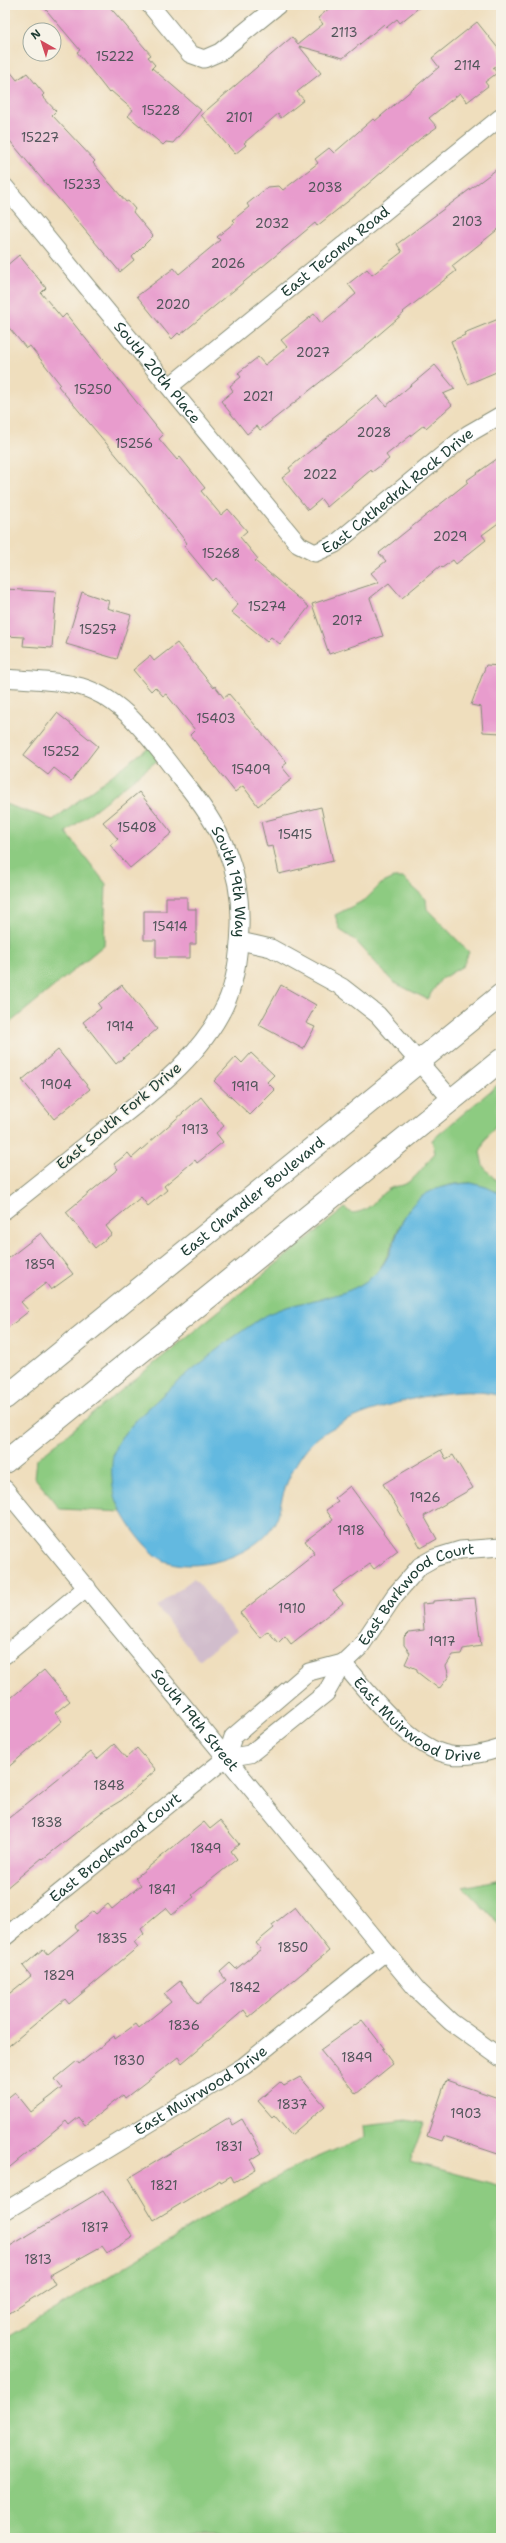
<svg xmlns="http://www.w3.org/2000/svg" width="506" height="2543" viewBox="0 0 506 2543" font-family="'Shantell Sans',sans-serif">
  <rect width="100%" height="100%" fill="#f7f3e8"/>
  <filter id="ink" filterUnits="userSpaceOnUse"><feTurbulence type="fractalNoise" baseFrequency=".025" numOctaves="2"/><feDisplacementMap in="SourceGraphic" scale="8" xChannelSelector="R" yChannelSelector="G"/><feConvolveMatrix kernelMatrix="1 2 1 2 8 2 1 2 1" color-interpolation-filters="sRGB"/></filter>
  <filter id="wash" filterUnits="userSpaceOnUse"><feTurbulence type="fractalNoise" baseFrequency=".012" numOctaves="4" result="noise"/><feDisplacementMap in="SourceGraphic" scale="16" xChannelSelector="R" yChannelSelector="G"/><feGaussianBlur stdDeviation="0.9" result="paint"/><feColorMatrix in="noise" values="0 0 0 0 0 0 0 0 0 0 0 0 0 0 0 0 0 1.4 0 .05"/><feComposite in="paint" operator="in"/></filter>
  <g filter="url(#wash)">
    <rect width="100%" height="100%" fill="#efdebd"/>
    <path fill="#d1bdcc" d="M194,1578l42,53 -37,29 -42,-53z"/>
    <g fill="#8dcb81" stroke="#56845a">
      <path d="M153,744l10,12 -97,76 40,52 -2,61 -99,82v-223l48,16z"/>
      <path d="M394,878h9l23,21 1,10 42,43 -6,14 -22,13 -14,20 -34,-17 -38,-42 -15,-10 -5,-15 30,-15 16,-16z"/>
      <path d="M501,1082v37l-15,19 -6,14 3,14 18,20v7c-10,-1 -20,-9 -31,-10 -15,0 -28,3 -41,10 -40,22 -30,66 -63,89 -27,18 -63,17 -92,30 -29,12 -143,104 -157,132 -3,7 0,49 1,60l5,8 -63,-3 -25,-31 2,-19 308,-251 6,5c21,-1 23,-15 38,-24 6,-4 13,-2 18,-6 12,-7 18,-20 28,-30l-3,-13z"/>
      <path d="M501,1879v47l-38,-39z"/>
      <path d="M407,2120l17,3 -14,38 91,25v352h-496v-199l222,-134 68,-38 70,-30 -1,-12z"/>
    </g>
    <path fill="#64b9e0" stroke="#427b8a" d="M471,1183l15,4 15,7v202c-8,-2 -17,-4 -25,-4 -44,-3 -141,22 -169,56 -12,15 -20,32 -25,50 -2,6 -2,13 -5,20 -14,35 -75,55 -109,44 -18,-5 -42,-40 -49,-56 -8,-16 -10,-44 -3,-60 12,-28 128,-122 157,-134 30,-13 65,-12 92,-30 48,-31 15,-95 106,-99z"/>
    <g id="blocks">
      <g fill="#e89ccd">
        <path d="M42,5h66l43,50 -3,2 7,8 -3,3 49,42 -28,33 -7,-1 -3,3 -35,-29 5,-6 -22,-19 -2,2 -32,-41 3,-2z"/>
        <path d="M333,5h89l-22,18 -3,-4 -10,8 -3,-3 -41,34 -44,-12 22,27 -24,19 7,8 -23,18 -3,-4 -34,29 2,2 -11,9 -34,-39 91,-78 6,7 25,-20 -5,-6z"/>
        <path d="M477,22l24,30v10l-8,6 4,5 -12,9 3,4 -21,16 -7,-9 -31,25 8,9 -17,12 -68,59 -35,28 -2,-3 -135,112 -2,-2 -6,6 -35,-43 37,-28 5,6 41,-34 -3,-3 18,-15 -2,-2 16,-13 -2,-3 21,-17 11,-1 4,4 35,-27 -3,-4 14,-11 5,5 39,-34 2,2 64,-54 -7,-9z"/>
        <path d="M5,65l12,15 10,-7 17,21 -2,2 14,15 -4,4 43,46 -2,2 33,39 2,-1 7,8 -2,3 20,24 -21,21 2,3 -14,12 -115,-137z"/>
        <path d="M501,166v61l-49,39 4,5 -53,41 1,1 -35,30 -109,87 -3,-4 -10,8 -26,-33 12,-10 -3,-5 11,-9 -3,-4 20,-16 7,8 22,-18 -6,-7 33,-26 7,9 35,-29 -8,-10 19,-15 5,6 30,-23 -5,-8z"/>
        <path d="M19,255l27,33 -5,5 21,25 4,-4 97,121 -4,4 18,21 3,-3 25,31 -4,3 20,24 7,-6 19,22 -7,6 18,22 -3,2 54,46 -29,37 -9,-7 -4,4 -36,-29 7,-8 -22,-26 -3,3 -29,-35 3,-3 -44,-56 -85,-101 2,-2 -30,-38 -4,2 -21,-25v-56z"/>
        <path d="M501,318v52l-33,14 -17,-43 14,-6 -1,-2z"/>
        <path d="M435,365l20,24 -12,5 9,11 -26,23 -2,-3 -38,30 3,4 -17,13 -1,-2 -44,37 -6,-8 -13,11 -26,-32 9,-7 -2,-3 89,-72 8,10z"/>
        <path d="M501,456v65l-19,14 4,5 -30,24 -3,-4 -11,8 -2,-2 -38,32 -13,-15 -19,15 13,38 -54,18 -17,-50 67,-22 -8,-9 15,-12 -7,-8 89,-71 -1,-2z"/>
        <path d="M5,589l51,3 -4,56 -29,-2 1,-9 -19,-1z"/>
        <path d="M82,592l27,9 -2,7 24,7 -14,44 -51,-15z"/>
        <path d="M177,643l37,45 1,-2 9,12 5,-4 58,69 -5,4 10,12 -34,27 -15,-20 -8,6 -45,-57 5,-5 -29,-36 -3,2 -8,-9 -4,4 -18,-21 17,-14 4,5z"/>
        <path d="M486,665l15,1v67l-18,-1 -2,-25 -10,-2z"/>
        <path d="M57,713l41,33 -27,35 -17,-13 -6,7 -25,-19z"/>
        <path d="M139,792l33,41 -42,35 -20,-23 8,-6 -15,-17z"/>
        <path d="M321,807l12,54 -54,13 -6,-28 -6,1 -6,-25z"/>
        <path d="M166,897h21v12h9v35h-6v14h-34v-18h-12v-29h22z"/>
        <path d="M122,985l35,44 -41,35 -33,-42 18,-14 -3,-4z"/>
        <path d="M281,985l35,20 -10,18 9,4 -12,22 -44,-24z"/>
        <path d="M58,1050l32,39 -36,30 -32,-39z"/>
        <path d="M251,1053l23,22 -7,7 8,8 -25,25 -36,-34 22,-24 6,6z"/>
        <path d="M201,1097l23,29 -8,7 7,9 -26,21 -2,-3 -31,26 3,4 -19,16 -7,-9 -35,29 6,8 -17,14 -29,-36 52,-43 -4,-5 14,-11 4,5z"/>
        <path d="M41,1233l32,41 -22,16 -5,-7 -25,19 8,9 -24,19v-69z"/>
        <path d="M441,1450l5,9 7,-4 20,33 -49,28 13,23 -16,9 -38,-64z"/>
        <path d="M350,1486l48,65 -24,18 -4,-5 -37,27 10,12 -52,41 -6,-8 -7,7 -10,-12 -8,7 -20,-25 75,-59 -10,-13 28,-21 -7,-10 12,-8 -3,-4z"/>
        <path d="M475,1598l6,48 -18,3 -2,5 -8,1 -7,11 3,10 -10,13 -22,-17v-3l-12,-5 5,-11 -6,-8v-8l5,-5 15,-2 -2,-26 11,-1v-2z"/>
        <path d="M44,1670l26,31 -15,12 7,8 -57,49v-67z"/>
        <path d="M114,1744l12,14 11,-10 19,22 -34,30 -20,12 -59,47 -1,-1 -37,31v-68l86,-69 6,7z"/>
        <path d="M220,1821l19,23 -8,7 6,8 -45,36 2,2 -22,18 -6,-7 -25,21 3,5 -10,8 4,5 -69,57 -4,-5 -60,50v-52l26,-21 -8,-10 20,-17 5,6 30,-25 -3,-4 18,-15 3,3 12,-10 4,5 29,-24 -6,-7 69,-56 6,7z"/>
        <path d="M295,1907l34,44 -80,66 -5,-7 -62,53 -4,-6 -53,41 -2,-3 -38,30 -6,-8 -10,8 -3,-4 -61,50v-71l10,-8 16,20 31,-24 -7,-9 22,-18 2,3 35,-28 1,3 21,-15 3,4 32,-26 -7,-8 16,-13 18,23 28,-24 -6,-8 10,-9 6,6 25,-20 -5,-6 18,-15 -2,-3z"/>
        <path d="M362,2020l22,28 -2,1 11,15 -37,30 -36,-44z"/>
        <path d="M300,2077l25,29 -34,29 -17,-20 -2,2 -14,-16 22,-19 4,4z"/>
        <path d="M446,2080l55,19v56l-57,-19 -2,5 -15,-5z"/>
        <path d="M228,2118l4,7 10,-6 20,34 -11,7 5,9 -22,13 -3,-6 -10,6 -1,-2 -66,40 -25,-42z"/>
        <path d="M103,2190l30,47 -26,16 -5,-7 -52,29 5,9 -50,32v-67z"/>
      </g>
    </g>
  </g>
  <g filter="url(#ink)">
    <use href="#blocks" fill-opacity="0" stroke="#878e78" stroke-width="1"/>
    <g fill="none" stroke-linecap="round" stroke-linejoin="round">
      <g stroke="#878e78" stroke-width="19">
        <g id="street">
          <path d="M150,5l40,49 14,5 16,-7 58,-47"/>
          <path id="s1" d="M5,187l294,358 16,8 20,-9 133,-110 33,-19"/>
          <path id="s2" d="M170,386l331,-269"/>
          <path id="s3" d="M5,678c22,2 47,2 69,7 50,10 79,59 109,96 37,45 59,87 57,146 -1,25 -4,56 -15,78 -25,53 -74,88 -118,123 -34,28 -68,55 -102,82"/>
          <path d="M240,941l31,7 71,39 36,28 73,84"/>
          <path id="s4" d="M5,1489l413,502 33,31 50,36"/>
          <path d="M5,1655l82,-68"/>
          <path id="s5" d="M343,1663c24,29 69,86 107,92 17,3 36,-2 51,-7"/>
          <path d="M226,1758l7,-21 76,-65 34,-9"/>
          <path id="s6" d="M5,1937l221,-179 24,-4 76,-61 17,-30 17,-16 35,-52 25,-29 14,-8 26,-8 41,-3"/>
          <path id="s7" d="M5,2211l239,-145 141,-114"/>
        </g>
      </g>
      <g stroke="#878e78" stroke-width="24">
        <g id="secondary">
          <path id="s8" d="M5,1398l496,-403"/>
          <path d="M5,1462l496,-402"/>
        </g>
      </g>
      <use href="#street" stroke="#fff" stroke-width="17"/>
      <use href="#secondary" stroke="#fff" stroke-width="22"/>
    </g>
  </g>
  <g text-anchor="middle" stroke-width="3" stroke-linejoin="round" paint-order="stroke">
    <g font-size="13" fill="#51555a">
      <text x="344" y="37">2113</text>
      <text x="115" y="61">15222</text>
      <text x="467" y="70">2114</text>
      <text x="161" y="115">15228</text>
      <text x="239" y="122">2101</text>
      <text x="40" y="142">15227</text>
      <text x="82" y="189">15233</text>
      <text x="325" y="192">2038</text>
      <text x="467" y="226">2103</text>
      <text x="272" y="228">2032</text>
      <text x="228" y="268">2026</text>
      <text x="173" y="309">2020</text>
      <text x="313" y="357">2027</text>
      <text x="93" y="394">15250</text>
      <text x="258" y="401">2021</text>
      <text x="374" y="437">2028</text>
      <text x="134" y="448">15256</text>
      <text x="320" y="479">2022</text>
      <text x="450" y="541">2029</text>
      <text x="221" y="558">15268</text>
      <text x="267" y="611">15274</text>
      <text x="347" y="625">2017</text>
      <text x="98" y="634">15257</text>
      <text x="216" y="723">15403</text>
      <text x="61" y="756">15252</text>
      <text x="251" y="774">15409</text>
      <text x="137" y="832">15408</text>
      <text x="295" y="839">15415</text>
      <text x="170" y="931">15414</text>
      <text x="120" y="1031">1914</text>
      <text x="56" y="1089">1904</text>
      <text x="245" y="1091">1919</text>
      <text x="195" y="1134">1913</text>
      <text x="40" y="1269">1859</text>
      <text x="425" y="1502">1926</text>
      <text x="351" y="1535">1918</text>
      <text x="292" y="1613">1910</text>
      <text x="442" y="1646">1917</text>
      <text x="109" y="1790">1848</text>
      <text x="47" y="1827">1838</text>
      <text x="206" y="1853">1849</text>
      <text x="162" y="1894">1841</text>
      <text x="112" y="1943">1835</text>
      <text x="293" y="1952">1850</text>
      <text x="59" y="1980">1829</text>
      <text x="245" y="1992">1842</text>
      <text x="184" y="2030">1836</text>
      <text x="357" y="2062">1849</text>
      <text x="129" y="2065">1830</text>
      <text x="292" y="2109">1837</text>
      <text x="466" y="2118">1903</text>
      <text x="229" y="2151">1831</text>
      <text x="164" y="2190">1821</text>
      <text x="95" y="2232">1817</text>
      <text x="38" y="2264">1813</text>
    </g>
    <g font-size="15" fill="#1f3d34" stroke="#f7f3e8">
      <text dy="5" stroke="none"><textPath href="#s2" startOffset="213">East Tecoma Road</textPath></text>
      <text dy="5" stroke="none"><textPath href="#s1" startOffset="240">South 20th Place</textPath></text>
      <text dy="5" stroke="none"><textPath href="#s1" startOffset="585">East Cathedral Rock Drive</textPath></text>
      <text dy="5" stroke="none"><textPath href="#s3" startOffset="332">South 19th Way</textPath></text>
      <text transform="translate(119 1116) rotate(-40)" y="5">East South Fork Drive</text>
      <text dy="5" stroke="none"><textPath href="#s8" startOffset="319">East Chandler Boulevard</textPath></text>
      <text dy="5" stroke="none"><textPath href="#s6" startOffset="545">East Barkwood Court</textPath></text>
      <text dy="5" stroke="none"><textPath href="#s5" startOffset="98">East Muirwood Drive</textPath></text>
      <text dy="5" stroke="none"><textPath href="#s4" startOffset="299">South 19th Street</textPath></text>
      <text dy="5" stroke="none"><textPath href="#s6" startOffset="142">East Brookwood Court</textPath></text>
      <text dy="5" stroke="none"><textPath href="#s7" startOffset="230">East Muirwood Drive</textPath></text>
    </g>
  </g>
  <rect width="506" height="2543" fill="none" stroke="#f7f3e8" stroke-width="20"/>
  <g transform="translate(42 42) rotate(321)"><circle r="19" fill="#f7f3e8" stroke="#a1aaa0"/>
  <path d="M0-3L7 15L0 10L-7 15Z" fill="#d1495b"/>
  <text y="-6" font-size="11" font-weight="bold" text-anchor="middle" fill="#1f3d34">N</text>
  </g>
</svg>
